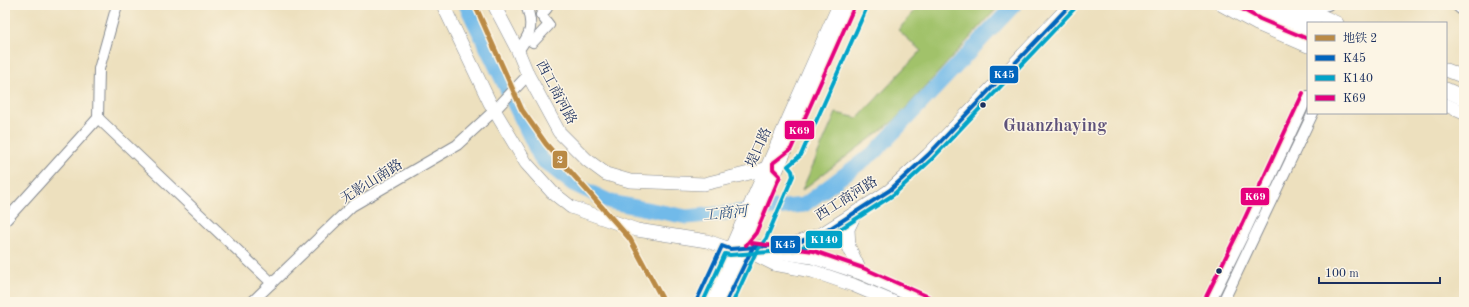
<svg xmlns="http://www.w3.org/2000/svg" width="1469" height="307" viewBox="0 0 1469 307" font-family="'Old Standard TT','Noto Serif SC',serif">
  <rect width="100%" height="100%" fill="#fcf5e5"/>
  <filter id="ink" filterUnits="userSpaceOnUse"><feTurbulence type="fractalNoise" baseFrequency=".025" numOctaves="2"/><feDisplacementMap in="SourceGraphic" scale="8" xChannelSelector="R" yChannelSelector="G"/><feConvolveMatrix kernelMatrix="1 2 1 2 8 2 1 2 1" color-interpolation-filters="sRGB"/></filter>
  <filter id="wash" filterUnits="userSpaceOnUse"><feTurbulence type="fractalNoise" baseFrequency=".012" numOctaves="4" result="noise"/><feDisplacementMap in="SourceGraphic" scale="16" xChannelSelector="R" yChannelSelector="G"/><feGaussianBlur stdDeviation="0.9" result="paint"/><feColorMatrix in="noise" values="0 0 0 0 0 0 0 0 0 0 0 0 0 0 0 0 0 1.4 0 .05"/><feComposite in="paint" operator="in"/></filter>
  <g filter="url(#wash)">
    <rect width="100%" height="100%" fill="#ede0be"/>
    <path fill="#a1c26a" stroke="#5e7864" d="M920,5h80l-105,115 -93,70 34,-77 22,5 63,-67 -23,-21z"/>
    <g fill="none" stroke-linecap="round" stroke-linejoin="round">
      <path stroke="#71bae9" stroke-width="15" d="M466,5l75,154 32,25 38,18 76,15 117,-12 72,-54 138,-146"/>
    </g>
  </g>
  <g filter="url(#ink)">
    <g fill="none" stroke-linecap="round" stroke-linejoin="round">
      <g stroke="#84888e" stroke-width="12">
        <g id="minor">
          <path d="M1456,5l8,7"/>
          <path d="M1306,8l22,-3"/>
          <path d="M527,38l6,4 16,-17 -8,-10 6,-7 -3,-3"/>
          <path d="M518,51c13,-18 16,-24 8,-46"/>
          <path d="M98,118l174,165"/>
          <path d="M5,221l93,-103 1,-49 18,-64"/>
          <path d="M252,302l100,-96 105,-61 38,-35 33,-35"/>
          <path d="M1210,302l37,-75 61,-131"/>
          <path d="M1223,302l90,-189"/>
        </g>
      </g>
      <g stroke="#84888e" stroke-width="14">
        <g id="major">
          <path d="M443,5l47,98 36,60 26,29 19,15 66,23 70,11 23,8 63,-5 30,-11 54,-34 13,-9 38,-35 142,-150"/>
          <path d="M494,5l24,46 10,24 31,57 28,28 19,14 24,7 74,3 74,-18"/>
          <path d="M1222,5l35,19 51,22"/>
          <path d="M1298,5l39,18"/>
          <path d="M1446,70l18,7"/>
          <path d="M1446,105l18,8"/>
          <path d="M855,214l-7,15 1,18 12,26"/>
          <path d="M770,251l42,6 49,16 66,29"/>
          <path d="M750,252l24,12 38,7 41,14 40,17"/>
          <path d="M707,302l132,-297"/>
          <path d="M719,302l130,-297"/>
        </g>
      </g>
      <g stroke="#84888e" stroke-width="16">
        <g id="highway">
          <path d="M1247,5l32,15 29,12"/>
          <path d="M1272,5l41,18"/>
          <path d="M1446,90l18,8"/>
        </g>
      </g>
      <use href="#minor" stroke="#fff" stroke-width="10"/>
      <use href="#major" stroke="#fff" stroke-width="13"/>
      <use href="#highway" stroke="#fff" stroke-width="15"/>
      <g stroke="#fcf5e5" stroke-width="7">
        <g id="bus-1">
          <path d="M696,302l26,-56 8,3 63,-5 30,-11 67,-43 38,-35 142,-150"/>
          <path d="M726,302l27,-55"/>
        </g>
      </g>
      <g stroke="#fcf5e5" stroke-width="7">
        <g id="bus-2">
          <path d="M703,302l22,-48 5,1 64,-5 31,-11 68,-44 39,-36 142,-150"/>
          <path d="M733,302l23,-50 10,-13 27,-63 -1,-5 -4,-5 13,-11 66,-148"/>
        </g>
      </g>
      <g stroke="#fcf5e5" stroke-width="7">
        <g id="bus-3">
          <path d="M1235,5l25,14 48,20"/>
          <path d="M752,243l62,8 49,17 66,29"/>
          <path d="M746,245l10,-12 24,-57 -7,-7v-6l18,-14 64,-144"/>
          <path d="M1205,299l37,-75 61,-131"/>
        </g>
      </g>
      <use href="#bus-1" stroke="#0065bd" stroke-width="4"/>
      <use href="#bus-2" stroke="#01a3c8" stroke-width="4"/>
      <use href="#bus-3" stroke="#e5007d" stroke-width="4"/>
      <g stroke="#fcf5e5" stroke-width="8">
        <path id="metro-1" d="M475,5l47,105 24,34 84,95 34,63"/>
      </g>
      <use href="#metro-1" stroke="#ba8a45" stroke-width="5"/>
    </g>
  </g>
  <g fill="#1b2f5e" stroke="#fcf5e5" stroke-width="1.5">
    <circle cx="983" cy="105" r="3.5"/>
    <circle cx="1219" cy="271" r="3.5"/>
  </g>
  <g text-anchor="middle" stroke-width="3" stroke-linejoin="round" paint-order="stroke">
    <g font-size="14" fill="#1b2f5e" stroke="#fcf5e5">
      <text transform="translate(557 92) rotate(62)" y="5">西工商河路</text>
      <text transform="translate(758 147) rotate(-66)" y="5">堤口路</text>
      <text transform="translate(371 181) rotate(-32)" y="5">无影山南路</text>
      <text transform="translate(846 198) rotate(-32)" y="5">西工商河路</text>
    </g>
    <g font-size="15" font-style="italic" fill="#355988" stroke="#fcf5e5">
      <text transform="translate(725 213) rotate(-6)" y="5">工商河</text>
    </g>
    <g font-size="18" font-weight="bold" fill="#5e527a" stroke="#fcf5e5">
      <text x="1055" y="131">Guanzhaying</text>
    </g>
  </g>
  <g stroke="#fcf5e5" stroke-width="1.5">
    <rect x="989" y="65" width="30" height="19" rx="4" fill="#0065bd"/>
    <rect x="784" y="120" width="31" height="20" rx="4" fill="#e5007d"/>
    <rect x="552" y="150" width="16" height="19" rx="4" fill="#ba8a45"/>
    <rect x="1240" y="187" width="30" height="19" rx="4" fill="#e5007d"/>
    <rect x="805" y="230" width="38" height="19" rx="4" fill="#01a3c8"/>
    <rect x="770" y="235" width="31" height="19" rx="4" fill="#0065bd"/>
  </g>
  <g font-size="11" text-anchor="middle" font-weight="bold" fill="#fff">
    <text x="1004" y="78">K45</text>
    <text x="799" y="134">K69</text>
    <text x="560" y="163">2</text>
    <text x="1255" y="200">K69</text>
    <text x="824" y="243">K140</text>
    <text x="785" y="248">K45</text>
  </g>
  <rect width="1469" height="307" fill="none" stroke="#fcf5e5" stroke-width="20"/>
  <rect x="1307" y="22" width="140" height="92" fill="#fcf5e5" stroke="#a2a6af"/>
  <rect x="1315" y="35" width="20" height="6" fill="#ba8a45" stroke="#a2a6af"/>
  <text x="1343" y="42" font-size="12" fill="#1b2f5e">地铁 2</text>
  <rect x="1315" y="55" width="20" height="6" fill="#0065bd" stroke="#a2a6af"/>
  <text x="1343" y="62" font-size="12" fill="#1b2f5e">K45</text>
  <rect x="1315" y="75" width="20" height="6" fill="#01a3c8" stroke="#a2a6af"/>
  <text x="1343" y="82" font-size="12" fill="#1b2f5e">K140</text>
  <rect x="1315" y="95" width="20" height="6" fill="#e5007d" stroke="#a2a6af"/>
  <text x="1343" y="102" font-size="12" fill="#1b2f5e">K69</text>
  <path d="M1319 277v6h121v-6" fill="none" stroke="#1b2f5e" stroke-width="2"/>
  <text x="1325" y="277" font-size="12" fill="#1b2f5e" stroke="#fcf5e5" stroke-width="3" paint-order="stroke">100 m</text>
</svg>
